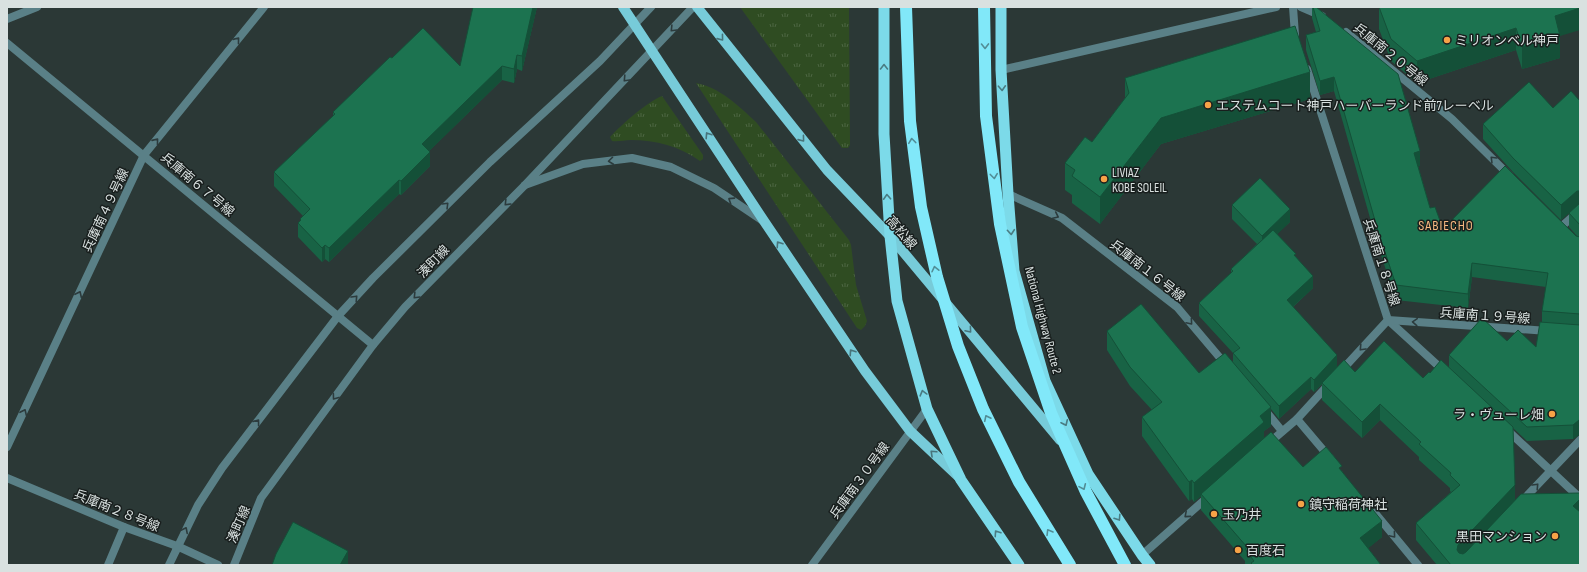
<svg xmlns="http://www.w3.org/2000/svg" width="1587" height="572" viewBox="0 0 1587 572" font-family="'Sofia Sans Condensed','Noto Sans JP',sans-serif">
  <defs>
    <pattern id="grass-tufts" width="24" height="20" patternUnits="userSpaceOnUse"><rect width="24" height="20" fill="#2f4c22"/><path d="M3 7l-1-3M5 7V3M7 7l1-3M15 17l-1-3M17 17v-4M19 17l1-3" fill="none" stroke="#4d6642"/></pattern>
  </defs>
  <rect width="100%" height="100%" fill="#2b3836"/>
  <g fill="url(#grass-tufts)">
    <path d="M740,7h109l1,138 -2,3h-6z"/>
    <path d="M696,83c23,4 43,23 60,39l93,118 2,5 5,40 11,36 -2,5 -4,4 -4,-2z"/>
    <path d="M662,96l41,59v4l-3,2c-21,-15 -44,-21 -69,-21 -7,0 -13,2 -19,1l-2,-4c11,-12 37,-35 52,-41z"/>
  </g>
  <g fill="none" stroke-linecap="round" stroke-linejoin="round">
    <g stroke="#5a8087" stroke-width="8">
      <path d="M1293,7l2,28"/>
      <path d="M1301,7l21,9"/>
      <path d="M7,19l30,-12"/>
      <path d="M1346,32l106,87 58,57"/>
      <path d="M7,43l366,302"/>
      <path d="M1307,69l81,251 57,52"/>
      <path d="M525,185l58,-21 49,-6 39,9 43,21 49,33"/>
      <path d="M1008,194l54,24 115,89 49,58"/>
      <path d="M1561,227l19,-17"/>
      <path d="M1341,371l47,-51 160,11"/>
      <path d="M1264,409l18,22"/>
      <path d="M1297,419l33,39"/>
      <path d="M1506,429l74,69"/>
      <path d="M1269,443l28,-24 32,-35"/>
      <path d="M7,447l137,-292 120,-148"/>
      <path d="M1521,502l59,-62"/>
      <path d="M1375,513l43,52"/>
      <path d="M177,546l41,19"/>
      <path d="M1142,555l67,-59"/>
      <path d="M108,565l16,-38"/>
      <path d="M812,565l115,-156"/>
    </g>
    <g stroke="#5a8087" stroke-width="8">
      <path d="M1001,70l275,-63"/>
      <path d="M7,478l117,49 53,19 -1,4"/>
      <path d="M169,565l29,-60 24,-37 116,-152 35,-38 117,-116 110,-101 51,-54"/>
      <path d="M234,565l27,-67 112,-153 32,-38 120,-122 168,-178"/>
    </g>
    <g stroke="#77cbd9" stroke-width="10">
      <path d="M623,7l141,214 101,150 45,60 50,47"/>
      <path d="M697,7l130,163 63,66 170,204"/>
    </g>
    <g stroke="#7cdae9" stroke-width="11">
      <path d="M884,7v127l6,102 7,65 30,108 34,71 58,85"/>
      <path d="M1001,7v63l7,124 6,77 31,110 43,93 54,81 8,10"/>
    </g>
    <g stroke="#81e8f9" stroke-width="12">
      <path d="M906,7l4,114 11,86 16,70 21,69 25,63 36,73 51,83"/>
      <path d="M984,7l2,109 14,108 22,103 29,86 35,79 39,73"/>
    </g>
  </g>
  <g fill="#186345">
    <path d="M537,7l-15,64 -5,-2 -3,14 -12,-3 -73,71 1,15 -29,29 -2,-1 -70,68 -4,-3 -3,3 -24,-25v-14l2,-1v-3l3,-3 -29,-30v-14l59,-56v-4l59,-54 68,8z"/>
    <path d="M1312,7h4l104,159h-2l12,42 13,21 134,7 -8,-9v-14l8,-7 -16,14 -48,-48 -30,-33v-15l97,-23v334h-1l-6,4 -46,2 -14,-13 2,73 65,64h-143l-21,-25v-17l35,-31 -1,-1v-3l-31,-28v-3l-39,-37 -18,18 -40,-38v-16l-8,8 -3,-3 -32,30 -8,-10v17l-7,5v8l39,28 39,4 40,66 -14,11 13,17h-136v-4l-44,-51v-14l-7,6 -2,-3 -3,2 -47,-65v-19l10,-7 -22,-24 -23,-36v-19l92,42 34,-10v-10l-34,-37v-13l32,-30v-4l26,-25 -25,-25v-14l58,17 -13,12 19,23 17,31 -20,19 44,61 18,4 68,6 7,-5 19,-6v-12l58,-14 29,6 6,-25v-11l4,-24 -74,-10 -4,31 -72,-8 -18,-54 -44,-155 -14,4 -14,-45v-15l10,-3 -4,-14z"/>
    <path d="M1379,7h201l-20,29v22l-38,11 -6,-19 -99,33 -26,-22 -12,-32z"/>
    <path d="M1125,78l185,21 -149,45 -61,80 -28,-21v-8l-7,-5v-27l27,-21 33,-44z"/>
  </g>
  <g fill="#145038">
    <path d="M533,7h4l-15,64v-15z"/>
    <path d="M1580,8v22l-20,6v22l-38,11v-22l33,-31z"/>
    <path d="M1516,28v22l-99,33v-22z"/>
    <path d="M517,55v14l-3,14v-14z"/>
    <path d="M502,66v14l-80,78v-14z"/>
    <path d="M1310,72v27l-149,45 -61,80v-27l61,-79z"/>
    <path d="M1334,77v14l-14,4v-14z"/>
    <path d="M1420,151v15l-6,2v-15z"/>
    <path d="M430,152v14l-29,29v-14z"/>
    <path d="M399,180v14l-70,68v-14z"/>
    <path d="M1577,191h3v14l-3,1 -16,14v-15z"/>
    <path d="M1290,209v13l-28,27v-13z"/>
    <path d="M325,245v14l-3,3v-14z"/>
    <path d="M1472,263v14l-4,31v-14z"/>
    <path d="M1313,276v12l-26,24v-12z"/>
    <path d="M1337,355v13l-23,24v-12z"/>
    <path d="M1311,377v12l-32,30v-13z"/>
    <path d="M1380,404v16l-18,18v-16z"/>
    <path d="M1271,407v19l-7,5v9l-63,54v2l-7,6v-19l66,-67z"/>
    <path d="M1579,420v15l-6,4v-14z"/>
    <path d="M1192,480v19l-3,2v-19z"/>
    <path d="M1515,485v16l-57,60 -1,-11 1,-5z"/>
    <path d="M1580,499v16l-7,-9z"/>
    <path d="M1382,521v16l-22,18v-17z"/>
    <path d="M348,551v13l-1,1h-7z"/>
  </g>
  <g fill="#1c7350" stroke="#145038">
    <path d="M473,7h60l-11,49 -5,-1 -3,14 -12,-3 -80,78 8,8 -29,29 -2,-1 -70,68 -4,-3 -3,3 -24,-25 3,-3 -1,-1 10,-10 -36,-37 61,-58 -2,-2 57,-55 2,1 31,-30 37,38z"/>
    <path d="M1313,7h3l82,67 22,77 -6,2 16,55 5,-1 8,22 62,-63 71,70 4,1v77l-38,-3 6,-38 -76,-10 -4,31 -72,-9 -18,-54 -44,-154 -14,4 -14,-46 14,-4z"/>
    <path d="M1379,7h201v1l-25,8 5,20 -38,11 -6,-19 -99,33 -26,-22z"/>
    <path d="M1295,26l15,46 -149,46 -61,79 -28,-21 3,-6 -10,-7 20,-26 7,5 37,-49 -4,-15z"/>
    <path d="M1529,82l24,26 18,-17 9,10v90h-3l-16,14 -48,-47 -30,-34z"/>
    <path d="M1260,178l30,31 -28,27 -30,-31z"/>
    <path d="M1580,203v22l-11,-12z"/>
    <path d="M1273,230l23,24 -2,1 19,21 -26,24 50,55 -23,25 -3,-3 -32,29 -46,-53 7,-5 -41,-45 34,-32 -2,-2z"/>
    <path d="M1141,304l58,69 26,-20 46,54 -11,9 4,6 -70,61 -2,-3 -3,2 -47,-65 20,-15 -32,-35 -23,-36z"/>
    <path d="M1482,318l25,23 11,-11 18,17 4,-25 40,3v96l-1,-1 -6,5 -46,2 -78,-72z"/>
    <path d="M1384,341l39,37 6,-6 1,1 11,-13 72,67 2,58 -57,60 -1,5 2,3 4,1 3,-2 55,-58 59,-1v6l-7,7 7,6v53h-129l-35,-42 44,-38 -10,-10 1,-2 -32,-29 2,-2 -41,-38 -18,18 -40,-39 22,-23 11,12z"/>
    <path d="M1271,432l32,35 23,-20 16,19 -3,2 43,53 -22,17 21,27h-128l-2,-2 3,-2 -9,-12 2,-2 -46,-53z"/>
    <path d="M293,522l55,29 -8,14h-68l4,-11z"/>
  </g>
  <defs><path id="oneway-chevron" d="M-2-3.5L2.5 0L-2 3.5" fill="none" stroke-width="1.6" stroke-linecap="round" stroke-linejoin="round"/></defs>
  <g stroke="#2c3b3d">
    <use href="#oneway-chevron" transform="translate(673 29) rotate(134)"/>
    <use href="#oneway-chevron" transform="translate(237 40) rotate(-51)"/>
    <use href="#oneway-chevron" transform="translate(626 79) rotate(133)"/>
    <use href="#oneway-chevron" transform="translate(156 141) rotate(-51)"/>
    <use href="#oneway-chevron" transform="translate(1493 159) rotate(-135)"/>
    <use href="#oneway-chevron" transform="translate(611 161) rotate(173)"/>
    <use href="#oneway-chevron" transform="translate(731 200) rotate(-147)"/>
    <use href="#oneway-chevron" transform="translate(507 203) rotate(134)"/>
    <use href="#oneway-chevron" transform="translate(446 205) rotate(-45)"/>
    <use href="#oneway-chevron" transform="translate(1056 216) rotate(25)"/>
    <use href="#oneway-chevron" transform="translate(79 294) rotate(-65)"/>
    <use href="#oneway-chevron" transform="translate(416 296) rotate(134)"/>
    <use href="#oneway-chevron" transform="translate(355 298) rotate(-47)"/>
    <use href="#oneway-chevron" transform="translate(1190 322) rotate(50)"/>
    <use href="#oneway-chevron" transform="translate(1415 322) rotate(-176)"/>
    <use href="#oneway-chevron" transform="translate(1362 348) rotate(133)"/>
    <use href="#oneway-chevron" transform="translate(335 397) rotate(126)"/>
    <use href="#oneway-chevron" transform="translate(24 412) rotate(-65)"/>
    <use href="#oneway-chevron" transform="translate(257 422) rotate(-53)"/>
    <use href="#oneway-chevron" transform="translate(1536 486) rotate(-47)"/>
    <use href="#oneway-chevron" transform="translate(1187 515) rotate(139)"/>
    <use href="#oneway-chevron" transform="translate(185 530) rotate(-63)"/>
    <use href="#oneway-chevron" transform="translate(1393 535) rotate(50)"/>
  </g>
  <g stroke="#48747b">
    <use href="#oneway-chevron" transform="translate(721 38) rotate(51)"/>
    <use href="#oneway-chevron" transform="translate(708 135) rotate(-123)"/>
    <use href="#oneway-chevron" transform="translate(802 139) rotate(51)"/>
    <use href="#oneway-chevron" transform="translate(779 244) rotate(-124)"/>
    <use href="#oneway-chevron" transform="translate(969 330) rotate(50)"/>
    <use href="#oneway-chevron" transform="translate(852 352) rotate(-124)"/>
    <use href="#oneway-chevron" transform="translate(933 453) rotate(-137)"/>
  </g>
  <g stroke="#528d96">
    <use href="#oneway-chevron" transform="translate(985 46) rotate(89)"/>
    <use href="#oneway-chevron" transform="translate(912 141) rotate(-97)"/>
    <use href="#oneway-chevron" transform="translate(994 176) rotate(83)"/>
    <use href="#oneway-chevron" transform="translate(935 269) rotate(-103)"/>
    <use href="#oneway-chevron" transform="translate(987 418) rotate(-116)"/>
    <use href="#oneway-chevron" transform="translate(1083 487) rotate(66)"/>
    <use href="#oneway-chevron" transform="translate(1049 532) rotate(-121)"/>
  </g>
  <g stroke="#4a7c83">
    <use href="#oneway-chevron" transform="translate(884 67) rotate(-90)"/>
    <use href="#oneway-chevron" transform="translate(1002 88) rotate(87)"/>
    <use href="#oneway-chevron" transform="translate(887 197) rotate(-93)"/>
    <use href="#oneway-chevron" transform="translate(1011 232) rotate(85)"/>
    <use href="#oneway-chevron" transform="translate(923 393) rotate(-105)"/>
    <use href="#oneway-chevron" transform="translate(1065 423) rotate(65)"/>
    <use href="#oneway-chevron" transform="translate(1118 518) rotate(57)"/>
    <use href="#oneway-chevron" transform="translate(997 533) rotate(-124)"/>
  </g>
  <g fill="#f6a247" stroke="#181e1d" stroke-width="1.5">
    <circle cx="1447" cy="40" r="4"/>
    <circle cx="1208" cy="105" r="4"/>
    <circle cx="1104" cy="179" r="4"/>
    <circle cx="1552" cy="414" r="4"/>
    <circle cx="1301" cy="504" r="4"/>
    <circle cx="1214" cy="514" r="4"/>
    <circle cx="1555" cy="536" r="4"/>
    <circle cx="1238" cy="550" r="4"/>
  </g>
  <g text-anchor="middle" stroke-width="3" stroke-linejoin="round" paint-order="stroke">
    <g font-size="13" fill="#d9e1e0" stroke="#181e1d" text-anchor="start">
      <text x="1455" y="45">ミリオンベル神戸</text>
      <text x="1216" y="110">エステムコート神戸ハーバーランド前7レーベル</text>
      <text x="1112" y="177">LIVIAZ<tspan x="1112" dy="15">KOBE SOLEIL</tspan></text>
      <text x="1544" y="419" text-anchor="end">ラ・ヴューレ畑</text>
      <text x="1309" y="509">鎮守稲荷神社</text>
      <text x="1222" y="519">玉乃井</text>
      <text x="1547" y="541" text-anchor="end">黒田マンション</text>
      <text x="1246" y="555">百度石</text>
    </g>
    <g font-size="13" fill="#d9e1e0" stroke="#181e1d">
      <text transform="translate(1391 54) rotate(39)" y="5">兵庫南２０号線</text>
      <text transform="translate(198 184) rotate(40)" y="5">兵庫南６７号線</text>
      <text transform="translate(105 210) rotate(-65)" y="5">兵庫南４９号線</text>
      <text transform="translate(902 232) rotate(49)" y="5">高松線</text>
      <text transform="translate(433 261) rotate(-46)" y="5">湊町線</text>
      <text transform="translate(1382 262) rotate(72)" y="5">兵庫南１８号線</text>
      <text transform="translate(1148 270) rotate(38)" y="5">兵庫南１６号線</text>
      <text transform="translate(1485 315) rotate(4)" y="5">兵庫南１９号線</text>
      <text transform="translate(1044 320) rotate(75)" y="5">National Highway Route 2</text>
      <text transform="translate(859 480) rotate(-54)" y="5">兵庫南３０号線</text>
      <text transform="translate(117 510) rotate(22)" y="5">兵庫南２８号線</text>
      <text transform="translate(238 524) rotate(-67)" y="5">湊町線</text>
    </g>
    <g font-size="14" letter-spacing="1" fill="#f5ba81" stroke="#181e1d">
      <text x="1446" y="230">SABIECHO</text>
    </g>
  </g>
  <rect width="1587" height="572" fill="none" stroke="#d9e1e0" stroke-width="16"/>
</svg>
